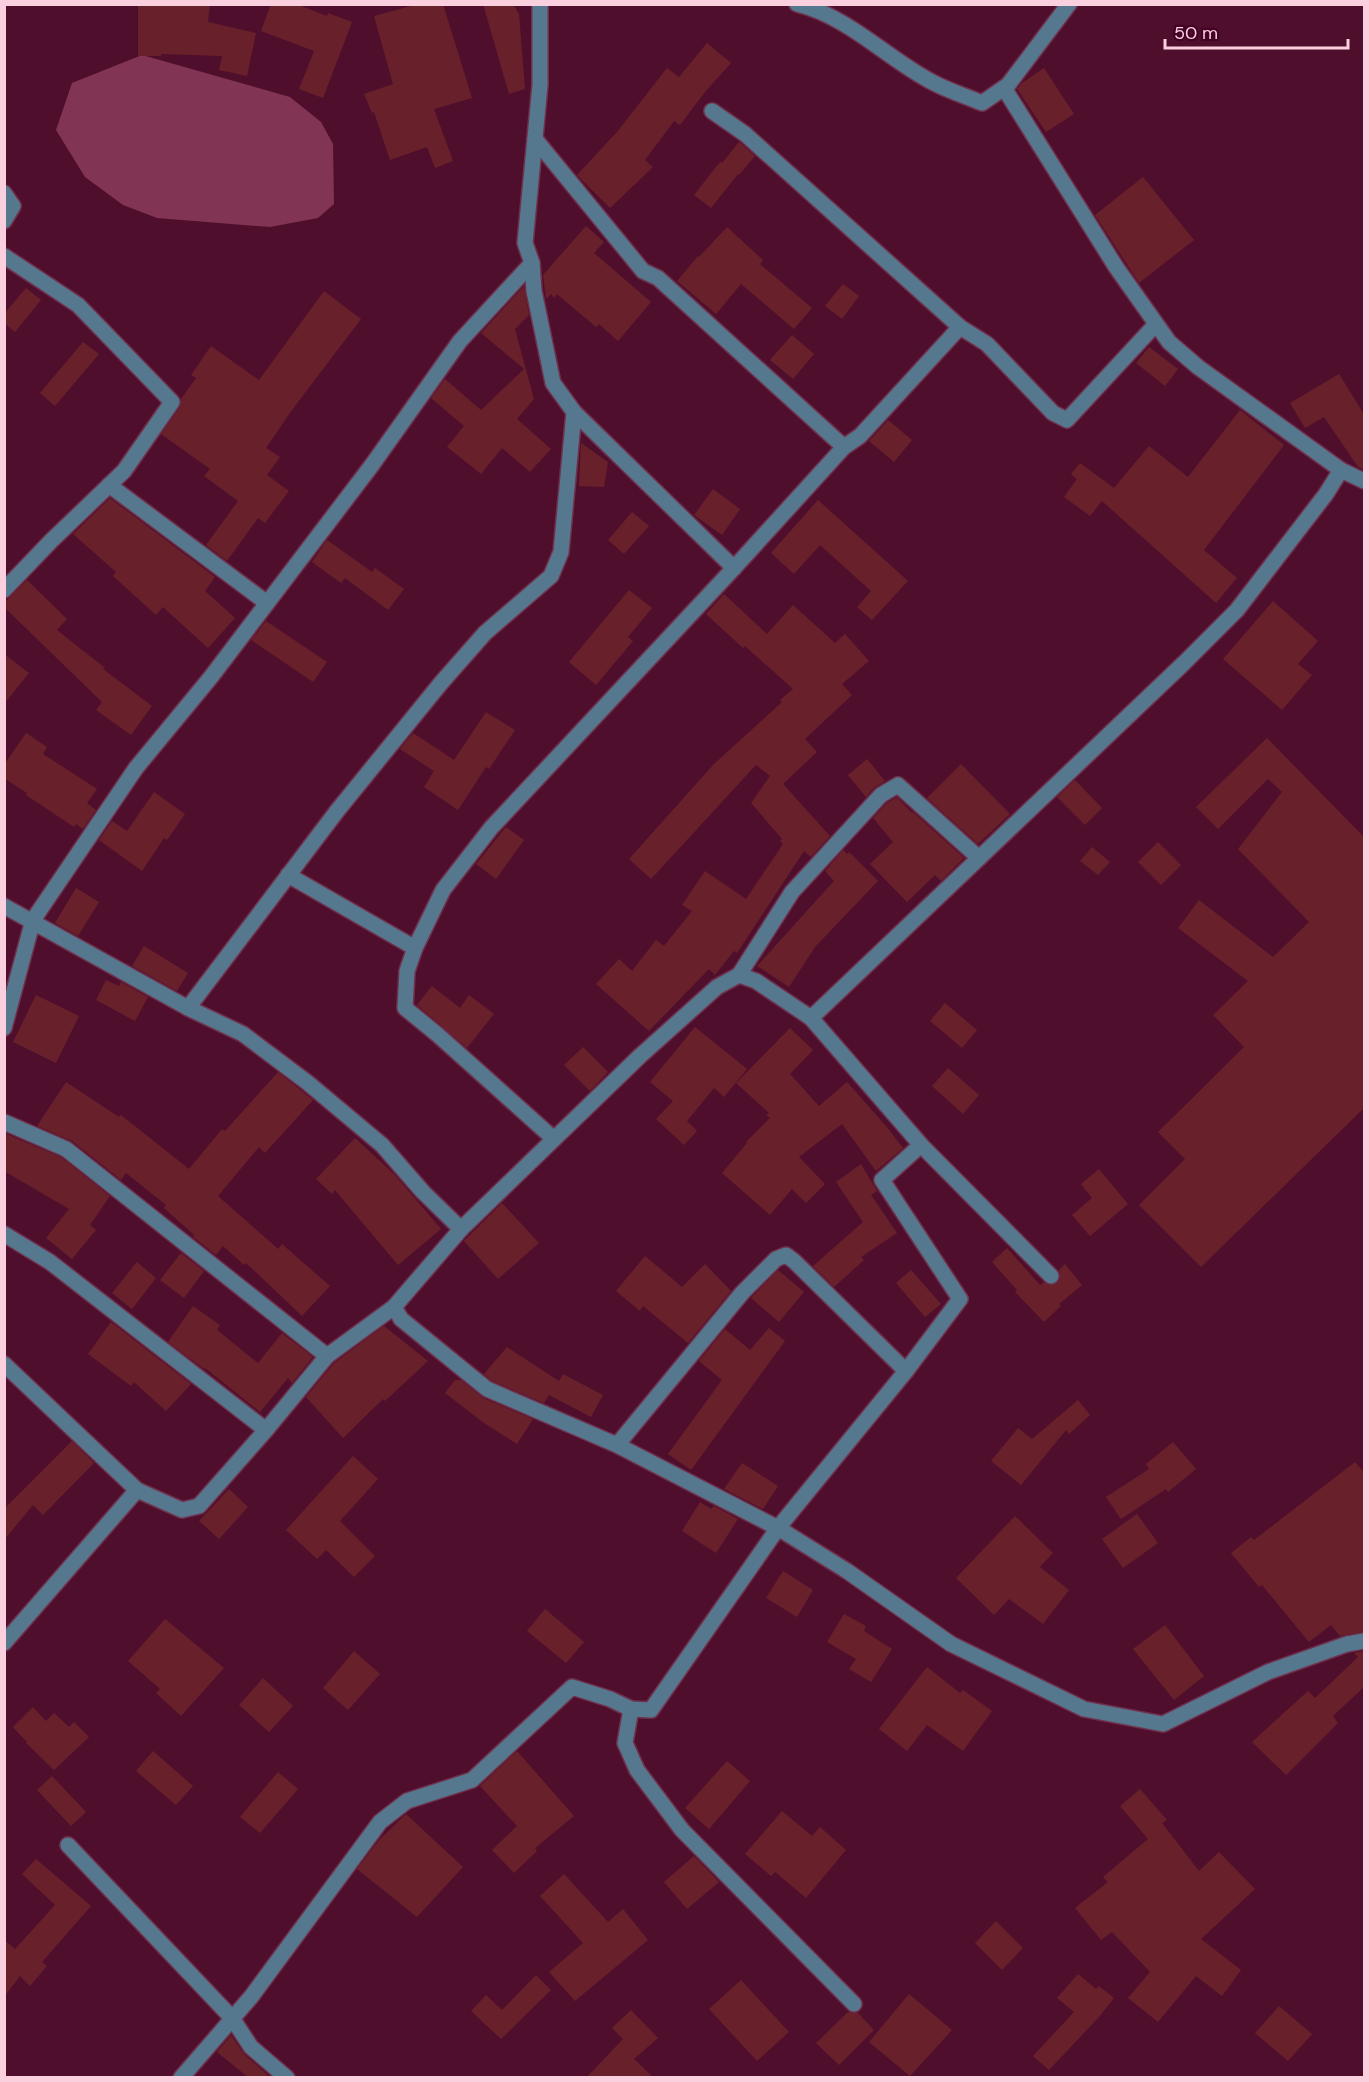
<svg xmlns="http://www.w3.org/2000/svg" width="1369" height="2082" viewBox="0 0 1369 2082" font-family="'DM Sans',sans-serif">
  <rect width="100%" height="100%" fill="#500e2d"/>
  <path fill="#823455" d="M142,55l148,42 31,25 12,22 1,60 -16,14 -48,9 -113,-9 -34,-13 -38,-28 -29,-47 16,-47z"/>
  <g fill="#68212a">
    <path d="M138,4h72l-2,18 48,11 -9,43 -28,-6 3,-14 -61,-2v2h-23z"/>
    <path d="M271,4h25l31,12 1,-3 24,9 -29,76 -24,-9 15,-38 -53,-20z"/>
    <path d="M418,4h25l29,94 -38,11 19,52 -18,7 -8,-21 -37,13 -16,-48 -2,1 -8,-19 29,-10 -19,-68z"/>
    <path d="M483,4h30l6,10 6,75 -16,5z"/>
    <path d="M707,43l24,20 -26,29 -25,33 -6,-4 -29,39 8,7 -43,41 -33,-33 40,-43 50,-64 12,9z"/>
    <path d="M1044,68l30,46 -28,18 -29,-43 5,-6z"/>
    <path d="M739,142l16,14 -16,19 -1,-1 -27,34 -17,-13 26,-33 2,1z"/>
    <path d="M1143,177l51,63 -55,43 -44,-68z"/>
    <path d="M586,226l18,16 -10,11 57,49 -33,39 -19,-17 -3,3 -39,-33 -3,4 -3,-4 -5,5 -3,-24z"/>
    <path d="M727,227l36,33 -3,4 52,44 -18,21 -53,-45 -25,30 -39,-33 21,-25 1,1z"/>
    <path d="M843,284l16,12 -17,23 -17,-13z"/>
    <path d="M524,286l5,29 -14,14 19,70 -17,20 34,30 -21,23 -28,-24 -21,26 -34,-27 17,-21 -33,-28 14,-19 36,31 43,-41 -43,-36z"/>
    <path d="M26,288l15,12 -26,32 -11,-9v-9z"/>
    <path d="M324,291l37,28 -69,91 -26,38 14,9 -13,18 22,16 -24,32 -7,-5 -31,43 -21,-16 32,-44 -34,-25 6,-7 -49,-35 19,-27 1,-8 15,-21 -5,-3 20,-29 48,34z"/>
    <path d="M792,335l22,19 -21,25 -23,-19z"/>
    <path d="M83,342l16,12 -44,52 -15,-13z"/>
    <path d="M1149,347l29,22 -13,17 -29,-23z"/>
    <path d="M1339,374l26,42v54l-7,-3 -34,-50 -19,11 -15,-25z"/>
    <path d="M1240,410l44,35 -80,105 33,28 -21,25 -114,-102 -12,15 -26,-19 13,-18 -6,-5 9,-11 34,25 35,-42 39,31z"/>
    <path d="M888,420l24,20 -18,22 -25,-21z"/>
    <path d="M581,443l27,19 -4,25 -25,-1z"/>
    <path d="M713,489l27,20 -18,26 -28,-20z"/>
    <path d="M110,498l105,79 -10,14 30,27 -27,30 -45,-41 -7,8 -43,-39 3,-4 -43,-38z"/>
    <path d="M818,500l90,81 -36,39 -15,-13 14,-16 -51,-46 -26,29 -23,-21z"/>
    <path d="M632,512l17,14 -25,28 -16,-14z"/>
    <path d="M327,540l45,32 3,-4 29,21 -16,21 -43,-32 -4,5 -29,-21z"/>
    <path d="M27,580l40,39 -10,11 48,38 -2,1 49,37 -21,29 -35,-25 6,-8 -98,-95v-4z"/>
    <path d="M629,590l23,18 -24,29 5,4 -37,44 -27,-23z"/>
    <path d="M724,594l43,40 26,-29 42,38 10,-9 24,27 -27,23 10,11 -47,44 12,13 -34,32 47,52 -19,21 -7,-6 -67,102 -3,-2 -19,24 -6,-6 -60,62 -53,-47 23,-25 13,12 24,-31 8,6 28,-35 -10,-6 23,-34 41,28 37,-55 -3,-3 2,-2 -31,-36 19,-27 -14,-11 -105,114 -22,-20 85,-95 68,-62 -2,-2 13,-11 -48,-43 -2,2 -37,-34z"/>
    <path d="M1273,601l45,40 -20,23 14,11 -30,35 -59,-51z"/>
    <path d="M266,621l61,41 -14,20 -62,-42z"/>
    <path d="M4,654l25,19 -25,31z"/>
    <path d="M486,712l29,18 -26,39 -3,-2 -28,43 -34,-23 10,-16 -34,-22 13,-16 41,27z"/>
    <path d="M26,733l21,14 -4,7 54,35 -10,14 9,7 -13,19 -7,-5 -2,3 -48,-32 1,-2 -23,-15v-13z"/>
    <path d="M1267,738l98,100v269l-164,160 -62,-62 46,-46 -27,-27 86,-85 -31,-32 35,-34 -70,-53 21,-28 74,57 36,-35 -71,-73 44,-57 -14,-13 -50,50 -22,-22z"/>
    <path d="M867,759l18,22 -11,7 -8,9 -18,-22z"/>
    <path d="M961,764l49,50 -32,30 -51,-46z"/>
    <path d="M1075,780l27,28 -17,17 -28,-28z"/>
    <path d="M154,792l31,22 -18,26 -3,-2 -22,33 -43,-31 13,-19 15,10z"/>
    <path d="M897,797l15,16 1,-1 51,46 -23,23 -6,-6 -28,27 -37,-38 23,-22 -20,-24 14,-15z"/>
    <path d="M506,827l18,13 -28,39 -20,-15z"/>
    <path d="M1158,842l23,23 -20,20 -23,-23z"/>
    <path d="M1092,847l18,15 -12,13 -18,-14z"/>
    <path d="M843,850l4,4 2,-2 29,29 -63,66 -26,40 -32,-21 77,-85 -9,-10z"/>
    <path d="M76,888l23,14 -21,34 -23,-13z"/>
    <path d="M144,946l44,27 -11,18 -45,-25z"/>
    <path d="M106,980l13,6 2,-4 27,15 -13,24 -39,-21z"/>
    <path d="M432,986l28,22 9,-13 25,19 -27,34 -50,-43z"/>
    <path d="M36,995l43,21 -23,47 -43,-21z"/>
    <path d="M945,1003l32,27 -15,18 -32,-27z"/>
    <path d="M695,1027l52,42 -23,28 -10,-9 -27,33 10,10 -13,14 -28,-26 17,-18 -23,-19z"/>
    <path d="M790,1028l23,22 -23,24 29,32 28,-24 39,44 17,22 -27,23 -34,-47 -43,33 26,27 -19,19 -14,-14 -22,26 -48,-42 25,-30 -1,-1 24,-24 -4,-3 3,-2 -33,-30z"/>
    <path d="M583,1047l25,25 -18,19 -26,-26z"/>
    <path d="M948,1068l31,27 -16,19 -31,-28z"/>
    <path d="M278,1072l35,28 -48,53 -6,-6 -41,49 60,53 4,-5 48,42 -28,30 -56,-53 -2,2 -21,-19 -7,9 -23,-18 1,-2 -30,-27 2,-3 -40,-32 -5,7 -49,-39 -35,-15 29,-44 53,35 2,-2 68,54 33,-40 3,2z"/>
    <path d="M4,1133l57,24 49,39 -20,29 6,5 -24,29 -26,-21 23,-29 -65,-38z"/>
    <path d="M355,1138l40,37 46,54 -43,36 -63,-75 -3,4 -16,-15z"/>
    <path d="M861,1164l16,27 -6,4 26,38 -36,24 3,3 -30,27 -21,-21 50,-44 -27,-40z"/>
    <path d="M1099,1169l29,35 -38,32 -18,-21 20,-17 -11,-14z"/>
    <path d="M502,1203l37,40 -41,36 -34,-38z"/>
    <path d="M1007,1248l33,37 4,-3 5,3 8,-2 3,-5 -1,-8 6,-6 17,21 -23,19 2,2 -17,16 -29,-30 2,-2 -25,-28z"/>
    <path d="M181,1253l23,18 -20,27 -24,-18z"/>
    <path d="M645,1256l37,31 23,-23 26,27 -43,52 -45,-37 -3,5 -24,-20z"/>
    <path d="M137,1262l19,16 -24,31 -20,-16z"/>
    <path d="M778,1270l26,22 -25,30 -28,-24z"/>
    <path d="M911,1270l30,34 -16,13 -29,-34z"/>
    <path d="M193,1306l27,19 -3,5 41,33 24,-30 31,24 -21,26 -4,-5 -28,34 -55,-44 -1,1 -36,-27z"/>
    <path d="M111,1322l80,62 -25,27 -32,-29 -3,4 -43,-32z"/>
    <path d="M384,1326l44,35 -43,40 -2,-2 -40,39 -37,-41 28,-34z"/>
    <path d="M769,1328l16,13 -94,129 -23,-16 54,-74 -23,-19 26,-32 25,21z"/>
    <path d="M507,1347l52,34 4,-7 40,21 -12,22 -42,-22 -5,8 -52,-22 -8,-7z"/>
    <path d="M455,1380h6l22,18 50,21 -16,25 -33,-21 -39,-30z"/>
    <path d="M1078,1400l12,15 -21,19 -3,-4 -45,55 -30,-24 27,-33 14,11z"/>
    <path d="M72,1441l22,22 -51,52 -10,-10 -29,35v-31z"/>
    <path d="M1173,1442l23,27 -28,23 -2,-3 -45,30 -15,-22 43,-28 -3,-5z"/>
    <path d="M353,1456l25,23 -38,42 35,35 -21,21 -28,-27 -9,9 -31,-29z"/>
    <path d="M1355,1462l10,11v159l-25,4 -9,-11 -22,17 -47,-57 -3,2 -28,-34 20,-16 3,3z"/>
    <path d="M742,1463l36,23 -15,23 -39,-20z"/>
    <path d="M229,1489l19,18 -29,32 -20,-18z"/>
    <path d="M700,1502l11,7 3,-3 24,13 -22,34 -34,-22z"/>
    <path d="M1137,1514l21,29 -35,25 -21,-29z"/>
    <path d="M1015,1516l38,37 -13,14 29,23 -26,34 -34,-25 -15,16 -38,-37z"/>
    <path d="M783,1571l30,19 -16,27 -31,-19z"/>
    <path d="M545,1609l39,33 -18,21 -39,-32z"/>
    <path d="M844,1614l22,12 -2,5 28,18 -21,33 -22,-13 7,-10 -29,-17z"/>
    <path d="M165,1619l59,49 -43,48 -25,-23 4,-4 -32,-28z"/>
    <path d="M1165,1625l39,51 -30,24 -41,-51z"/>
    <path d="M354,1651l26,23 -32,36 -25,-22z"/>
    <path d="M1365,1651v35l-32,30 5,7 -52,52 -34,-33 56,-51 7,7 43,-41 -4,-4z"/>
    <path d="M927,1667l33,26 3,-3 29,21 -29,40 -36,-26 -20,26 -28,-22z"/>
    <path d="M263,1678l30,28 -24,26 -30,-27z"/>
    <path d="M33,1707l13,14 8,-8 15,14 5,-5 15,15 -35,33 -28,-27 1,-1 -14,-15z"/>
    <path d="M153,1751l40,35 -17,19 -40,-34z"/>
    <path d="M517,1751l57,65 -39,32 2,3 -23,22 -22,-23 25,-24 -37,-40z"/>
    <path d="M727,1761l23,20 -41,48 -24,-21z"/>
    <path d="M278,1772l20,17 -38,44 -20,-16z"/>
    <path d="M52,1776l34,36 -15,14 -34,-36z"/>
    <path d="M1140,1789l27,31 -5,3 37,48 20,-19 36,37 -54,50 40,31 -19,26 -26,-20 -38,46 -30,-24 22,-26 -38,-40 -11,8 -26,-32 33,-26 -5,-5 45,-38 -28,-33z"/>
    <path d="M782,1811l30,25 8,-9 26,23 -40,48 -31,-26 -4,4 -26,-22z"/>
    <path d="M406,1814l57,53 -46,50 -60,-48 22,-29z"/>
    <path d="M694,1856l25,26 -32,27 -23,-27z"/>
    <path d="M36,1859l55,47 -49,56 5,4 -17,20 -10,-10 -16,21v-57l11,9 40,-44 -33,-31z"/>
    <path d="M564,1874l44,48 15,-13 25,31 -73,61 -26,-29 34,-29 -43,-47z"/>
    <path d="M996,1921l27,27 -21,22 -27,-27z"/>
    <path d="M1078,1974l18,15 3,-3 15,12 -15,19 -50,53 -16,-14 41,-44 -17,-14z"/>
    <path d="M536,1975l15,15 -50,49 -30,-28 15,-16 16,15z"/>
    <path d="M741,1980l48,52 -32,29 -48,-52z"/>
    <path d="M909,1994l43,36 -42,46 -41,-34z"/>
    <path d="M1279,2006l33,28 -24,27 -33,-28z"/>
    <path d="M631,2010l27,28 -24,21 20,19h-68l37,-39 -11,-11z"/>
    <path d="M848,2012l10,1 16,17 -35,35 -23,-22z"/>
    <path d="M231,2035l13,19 27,24h-22l-32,-26z"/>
  </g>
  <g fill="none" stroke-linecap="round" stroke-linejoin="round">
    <g stroke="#6f314d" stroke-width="18">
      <g id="minor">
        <path d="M540,4v81l-15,158 7,20 2,28 19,92 21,29 -13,140 -10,24 -66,57 -44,50 -104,128 -149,197 55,26 65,49 74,62 41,47 38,37 -67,78 7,12 86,70 130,56 161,83 128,-157 -112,-110 -8,-6 -10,4 -34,34 -125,152"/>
        <path d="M797,4c53,13 90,55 137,79 15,8 32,13 48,20l26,-18 61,-81"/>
        <path d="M1004,88l112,179 53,75 29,25 143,103 23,11"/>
        <path d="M712,111l33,23 215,193 27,17 66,69 14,7 89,-96"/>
        <path d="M535,139l108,132 15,7 186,169"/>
        <path d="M4,193l9,13 -9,15"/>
        <path d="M4,256l74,49 94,97 -48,69 -73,70 -47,49"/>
        <path d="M574,412l160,156"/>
        <path d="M109,485l158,118"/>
        <path d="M288,875l127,73"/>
        <path d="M4,906l184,102"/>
        <path d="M739,975l53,-83 89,-97 17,-10 81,73"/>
        <path d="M811,1018l373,-355 53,-53 89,-116 15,-24"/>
        <path d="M4,1028l29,-108 103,-152 75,-91 161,-212 88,-124 72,-78"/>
        <path d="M4,1122l62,27 261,207"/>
        <path d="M554,1139l-116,-104 -33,-27 2,-37 8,-23 28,-58 48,-62 243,-260 110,-121 16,-11 100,-109"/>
        <path d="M461,1229l179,-173 77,-69 22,-12 17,6 55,37 110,127 130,131"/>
        <path d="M4,1234l46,28 216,168"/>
        <path d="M4,1364l133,126 45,20 17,-4 67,-76 61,-74 67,-49"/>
        <path d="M906,1371l54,-72 -78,-119 39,-35"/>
        <path d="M4,1643l133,-153"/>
        <path d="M631,1709l-6,34 12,27 45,60 172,174"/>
        <path d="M68,1845l164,173 19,29 36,31"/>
        <path d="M181,2078l70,-81 129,-175 27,-21 65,-21 100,-93 38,12 21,10 20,1 127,-182 69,43 104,73 133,65 79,15 105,-52 79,-28 17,-3"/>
      </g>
    </g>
    <use href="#minor" stroke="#56788e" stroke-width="15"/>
  </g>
  <rect width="1369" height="2082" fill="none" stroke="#fbd0de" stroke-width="12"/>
  <path d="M1165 39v9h183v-9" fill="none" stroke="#fbd0de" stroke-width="3"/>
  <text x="1174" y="39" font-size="18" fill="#fbd0de" stroke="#440224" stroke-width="4.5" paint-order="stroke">50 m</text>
</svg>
